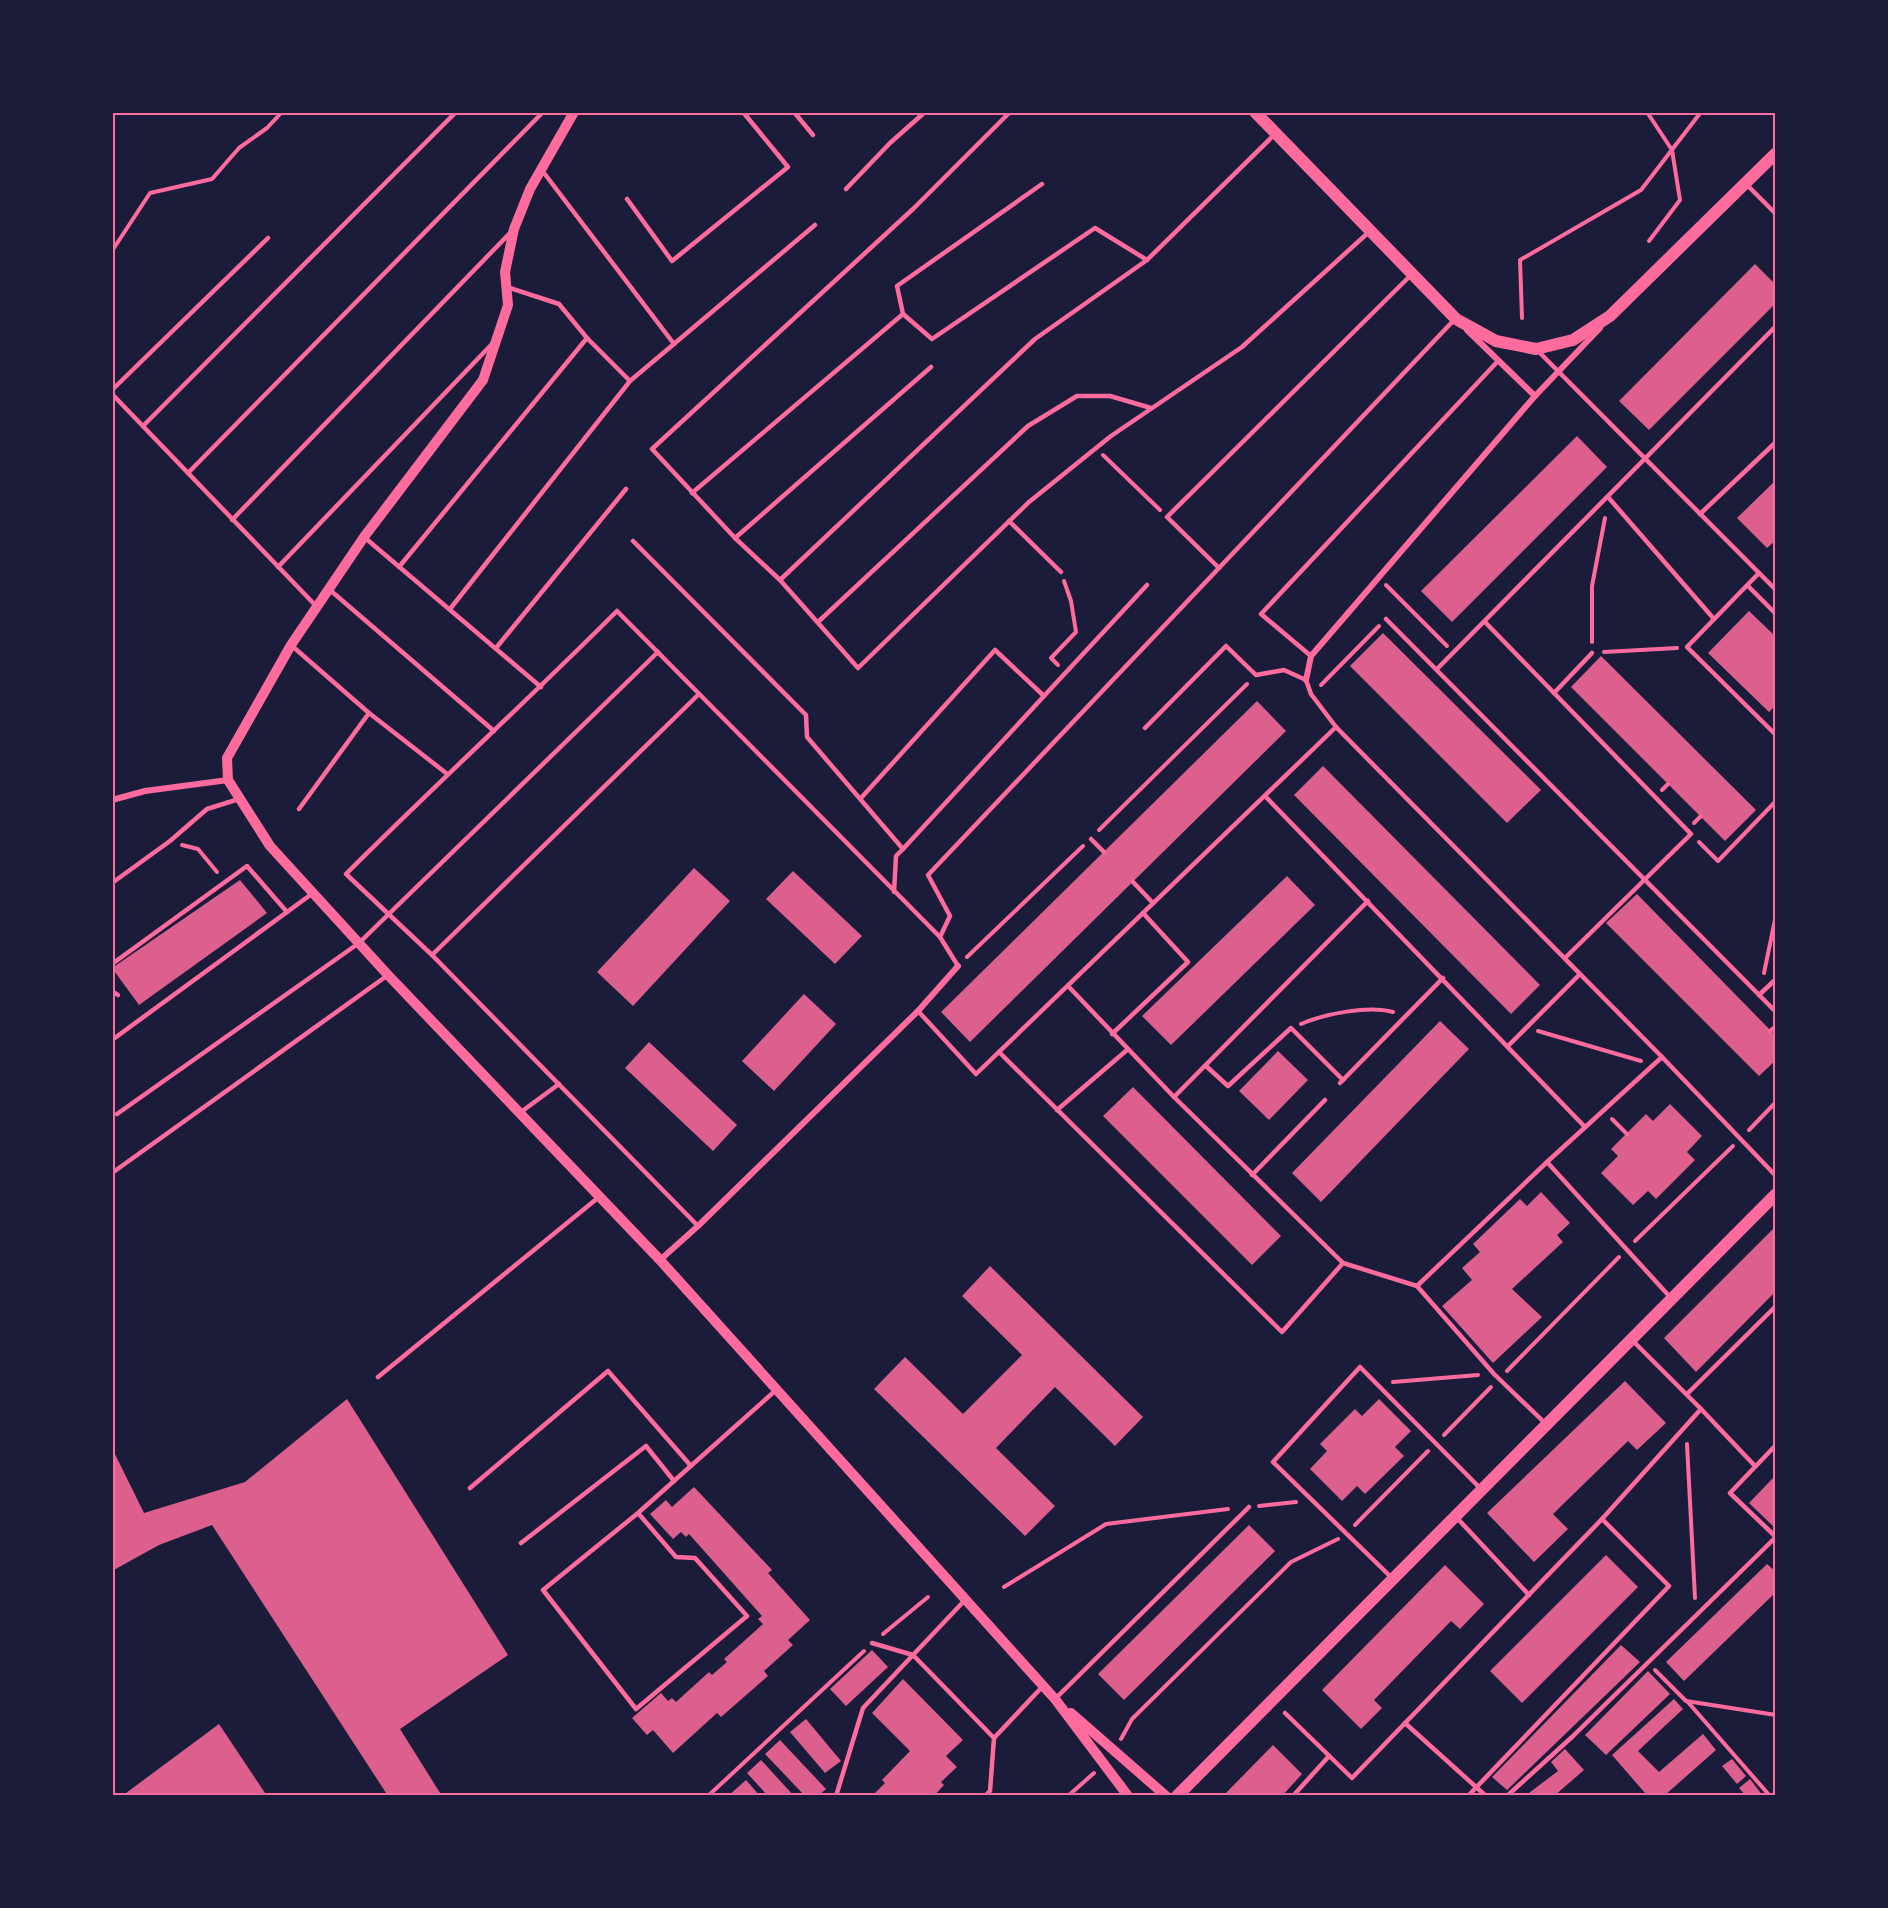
<svg xmlns="http://www.w3.org/2000/svg" width="1888" height="1908" viewBox="0 0 1888 1908" font-family="'Crimson Pro',serif">
  <rect width="100%" height="100%" fill="#1b1b3a"/>
  <g fill="#dd5f8e">
    <path d="M1755,264l21,21v18l-127,127 -30,-29z"/>
    <path d="M1577,436l30,31 -155,155 -31,-31z"/>
    <path d="M1776,480v60l-9,8 -30,-30z"/>
    <path d="M1749,611l27,26v68l-7,7 -61,-59z"/>
    <path d="M1383,633l158,157 -34,33 -157,-157z"/>
    <path d="M1601,656l155,154 -31,31 -154,-154z"/>
    <path d="M1257,701l29,30 -316,311 -29,-30z"/>
    <path d="M1323,766l217,219 -29,29 -217,-219z"/>
    <path d="M694,868l36,33 -97,105 -36,-34z"/>
    <path d="M793,871l69,65 -27,28 -69,-65z"/>
    <path d="M1287,876l28,29 -144,140 -29,-29z"/>
    <path d="M240,880l27,33 -128,92 -27,-37z"/>
    <path d="M1637,894l139,142v24l-17,16 -153,-153z"/>
    <path d="M804,994l32,30 -62,67 -32,-30z"/>
    <path d="M1440,1021l29,28 -148,153 -29,-29z"/>
    <path d="M649,1042l88,83 -24,26 -88,-83z"/>
    <path d="M1278,1051l30,29 -39,40 -30,-29z"/>
    <path d="M1133,1087l148,149 -29,29 -149,-149z"/>
    <path d="M1670,1104l32,32 -15,16 8,8 -39,39 -8,-8 -15,14 -32,-32 17,-17 -7,-7 35,-35 7,7z"/>
    <path d="M1541,1192l29,31 -13,12 6,7 -51,47 30,28 -49,46 -51,-57 30,-26 -10,-12 18,-16 -7,-8 47,-45 7,7z"/>
    <path d="M1776,1226v65l-80,81 -32,-34z"/>
    <path d="M990,1266l153,151 -28,29 -60,-59 -59,61 59,58 -30,30 -151,-147 31,-32 58,57 59,-59 -60,-59z"/>
    <path d="M1625,1381l41,42 -29,27 -9,-9 -75,73 15,15 -34,33 -47,-49z"/>
    <path d="M347,1399l161,256 -108,74 42,67h-54l-176,-271 -53,20 -47,26v-123l32,65 101,-31z"/>
    <path d="M1379,1399l32,32 -16,16 9,9 -39,38 -8,-8 -15,15 -32,-32 17,-18 -7,-7 35,-35 7,7z"/>
    <path d="M1776,1475v54l-27,-26z"/>
    <path d="M694,1487l78,83 -4,3 42,47 -22,20 5,5 -29,26 4,5 -47,41 -4,-4 -44,40 -20,-23 -6,5 -15,-17 29,-25 7,8 4,-3 4,4 33,-30 3,3 15,-13 -3,-3 39,-35 -5,-5 4,-3 -73,-82 -3,3 -5,-5 -8,7 -23,-25 16,-14 6,7z"/>
    <path d="M1249,1525l26,26 -151,149 -26,-26z"/>
    <path d="M1606,1555l32,32 -116,116 -32,-32z"/>
    <path d="M1767,1564l9,8v20l-92,89 -18,-19z"/>
    <path d="M1445,1565l39,39 -24,25 -9,-8 -77,79 8,8 -21,21 -39,-39z"/>
    <path d="M1621,1645l19,17 -133,128 -15,-13z"/>
    <path d="M872,1650l16,17 -42,39 -16,-17z"/>
    <path d="M1648,1671l22,23 -64,61 -21,-20z"/>
    <path d="M903,1679l60,61 -17,16 11,11 -16,15 3,3 -10,11h-62l13,-13 -3,-3 28,-29 -38,-38z"/>
    <path d="M1674,1699l9,10 -45,42 21,21 44,-38 13,16 -51,45 -20,-2 -33,-38z"/>
    <path d="M806,1719l35,42 -16,12 -35,-41z"/>
    <path d="M219,1724l48,72h-145z"/>
    <path d="M780,1740l46,49 -8,7h-13l-40,-42z"/>
    <path d="M1273,1745l29,29 -20,22h-59z"/>
    <path d="M1565,1749l19,21 -30,26h-29l33,-25 -7,-9z"/>
    <path d="M1732,1759l14,17 -9,8 -15,-18z"/>
    <path d="M761,1760l33,36h-26l-21,-23z"/>
    <path d="M1750,1779l13,17h-17l-7,-8z"/>
    <path d="M746,1780l14,16h-32z"/>
  </g>
  <g fill="none" stroke-linecap="round" stroke-linejoin="round">
    <g stroke="#ff6b9d" stroke-width="4">
      <path d="M1647,112l25,38 8,50 -31,41"/>
      <path d="M112,251l38,-58 62,-14 27,-31 28,-20 15,-16"/>
      <path d="M1522,318l-2,-58 121,-70 60,-78"/>
      <path d="M1103,455l57,55"/>
      <path d="M1386,585l61,61"/>
      <path d="M1592,642v-56l13,-68"/>
      <path d="M1604,652l73,-4"/>
      <path d="M1058,665l-7,-7 25,-26 -5,-31 -7,-20"/>
      <path d="M1321,685l58,-59"/>
      <path d="M1662,790l6,-6"/>
      <path d="M1694,823l7,-7"/>
      <path d="M1099,830l148,-146"/>
      <path d="M1699,842l19,19 58,-60"/>
      <path d="M182,845l16,4 19,23"/>
      <path d="M967,957l116,-111"/>
      <path d="M1764,973l12,-58"/>
      <path d="M1301,1024c23,-10 68,-19 92,-12"/>
      <path d="M1538,1031l103,30"/>
      <path d="M1770,1031l6,-5"/>
      <path d="M1612,1119l15,15"/>
      <path d="M1749,1130l27,-28"/>
      <path d="M1635,1241l98,-95"/>
      <path d="M1507,1371l112,-114"/>
      <path d="M1393,1382l85,-7"/>
      <path d="M1444,1435l47,-48"/>
      <path d="M1687,1444l8,154"/>
      <path d="M1259,1506l37,-4"/>
      <path d="M1355,1525l73,-74"/>
      <path d="M1004,1587l102,-63 122,-15"/>
      <path d="M883,1634l45,-37"/>
      <path d="M1655,1670l31,31 90,14"/>
      <path d="M1687,1701l83,95"/>
      <path d="M1121,1739l11,-20 159,-157 47,-23"/>
      <path d="M708,1796l156,-145"/>
      <path d="M1068,1796l26,-23"/>
    </g>
    <g stroke="#ff6b9d" stroke-width="4.5">
      <path d="M794,112l19,23"/>
      <path d="M1010,112l-97,97 -261,240 83,89 45,42 78,88 171,-166 82,-66 131,-89 128,-116"/>
      <path d="M541,169l133,175"/>
      <path d="M1746,184l30,30"/>
      <path d="M846,189l44,-46 35,-31"/>
      <path d="M627,199l45,62 116,-94 -45,-55"/>
      <path d="M507,287l52,17 28,34 43,43"/>
      <path d="M903,314l-6,-28 145,-102"/>
      <path d="M1538,351l238,239"/>
      <path d="M112,390l156,-152"/>
      <path d="M112,394l205,213"/>
      <path d="M143,426l313,-314"/>
      <path d="M188,473l355,-361"/>
      <path d="M692,493l211,-179 29,25 163,-111 52,32"/>
      <path d="M1608,497l106,122"/>
      <path d="M1700,514l76,-72"/>
      <path d="M232,520l278,-287"/>
      <path d="M1009,521l52,51"/>
      <path d="M364,537l177,150"/>
      <path d="M735,538l196,-171"/>
      <path d="M633,541l173,174 1,22 96,112 -7,7 -2,36"/>
      <path d="M278,567l214,-223"/>
      <path d="M399,567l188,-229"/>
      <path d="M1219,568l-52,-51 245,-243"/>
      <path d="M1759,573l-72,74 89,88"/>
      <path d="M780,580l255,-241 112,-79 127,-125"/>
      <path d="M1748,586l28,28"/>
      <path d="M330,590l164,141"/>
      <path d="M450,609l180,-228 185,-156"/>
      <path d="M1386,619l390,393"/>
      <path d="M818,622l210,-196 49,-30h33l41,12"/>
      <path d="M1485,622l206,212 -126,124"/>
      <path d="M291,645l78,68 77,60"/>
      <path d="M496,648l130,-159"/>
      <path d="M1311,656l-50,-42 237,-253"/>
      <path d="M1437,669l339,-343"/>
      <path d="M1554,693l38,-40"/>
      <path d="M1044,696l103,-111"/>
      <path d="M1145,728l81,-82 30,29 28,-5 22,10 5,14 25,33 326,330 114,119"/>
      <path d="M1265,796l320,331"/>
      <path d="M861,798l134,-148 49,46 -141,153"/>
      <path d="M299,809l70,-96"/>
      <path d="M1091,839l13,13"/>
      <path d="M1133,882l20,21"/>
      <path d="M112,883l58,-42 37,-32 32,-10"/>
      <path d="M112,909h1"/>
      <path d="M940,937l10,-21 -22,-41 526,-555"/>
      <path d="M432,955l267,-261"/>
      <path d="M112,964l135,-98 40,46"/>
      <path d="M1068,986l106,111 169,166 74,23"/>
      <path d="M112,991l6,4"/>
      <path d="M1759,995l17,-16"/>
      <path d="M918,1011l58,63 360,-347"/>
      <path d="M1112,1034l76,-72 -45,-49"/>
      <path d="M112,1040l201,-147"/>
      <path d="M1508,1046l72,-72"/>
      <path d="M999,1052l283,280 61,-69"/>
      <path d="M1206,1066l22,20 63,-58 52,52"/>
      <path d="M1340,1083l103,-105"/>
      <path d="M1174,1097l194,-196"/>
      <path d="M1057,1110l70,-60"/>
      <path d="M521,1112l38,-28"/>
      <path d="M117,1114l242,-171 299,-291"/>
      <path d="M1547,1162l115,-105"/>
      <path d="M112,1173l276,-198"/>
      <path d="M1252,1175l73,-75"/>
      <path d="M698,1226l-266,-271 -86,-81c89,-89 182,-174 271,-263l323,326 18,29"/>
      <path d="M378,1377l221,-180"/>
      <path d="M1687,1394l89,-88"/>
      <path d="M1701,1409l54,57"/>
      <path d="M1546,1424l-52,-50 -77,-88 130,-124 123,135"/>
      <path d="M1776,1445l-46,48 46,44"/>
      <path d="M470,1488l138,-117 83,95"/>
      <path d="M638,1513l38,44 19,1 52,58 -111,93 -93,-119 95,-77 138,-123"/>
      <path d="M1457,1518l72,77"/>
      <path d="M521,1543l125,-97 28,35"/>
      <path d="M1393,1579l-120,-117 87,-95 121,122"/>
      <path d="M965,1600l-52,55 81,83 49,-52"/>
      <path d="M1055,1699l194,-192"/>
      <path d="M1285,1713l67,65 250,-259 99,-110 -68,-68"/>
      <path d="M1405,1723l81,73"/>
      <path d="M836,1796l27,-88 50,-53 -41,-12"/>
      <path d="M985,1796l5,-5 4,-53"/>
      <path d="M1293,1796l36,-40"/>
      <path d="M1468,1796l201,-210 -67,-67"/>
      <path d="M1507,1796l65,-59 204,-200"/>
    </g>
    <g stroke="#ff6b9d" stroke-width="6">
      <path d="M1467,330l68,66"/>
      <path d="M1306,680l5,-24 224,-260 65,-68"/>
      <path d="M112,800l33,-9 83,-11"/>
      <path d="M660,1260l38,-34 220,-215 40,-45"/>
    </g>
    <g stroke="#ff6b9d" stroke-width="10">
      <path d="M574,112l-44,77 -16,40 -9,43 3,33 -25,75 -119,157 -73,108 -64,113 1,22 42,66 118,129 272,285 395,439 73,97"/>
      <path d="M1071,1713l95,83"/>
    </g>
    <g stroke="#ff6b9d" stroke-width="12">
      <path d="M1255,112l201,207 40,22 40,8 37,-9 37,-24 166,-163"/>
      <path d="M1177,1796l599,-602"/>
    </g>
  </g>
  <rect width="1888" height="1908" fill="none" stroke="#1b1b3a" stroke-width="228"/>
  <rect x="114" y="114" width="1660" height="1680" fill="none" stroke="#ff6b9d" stroke-width="2"/>
</svg>
